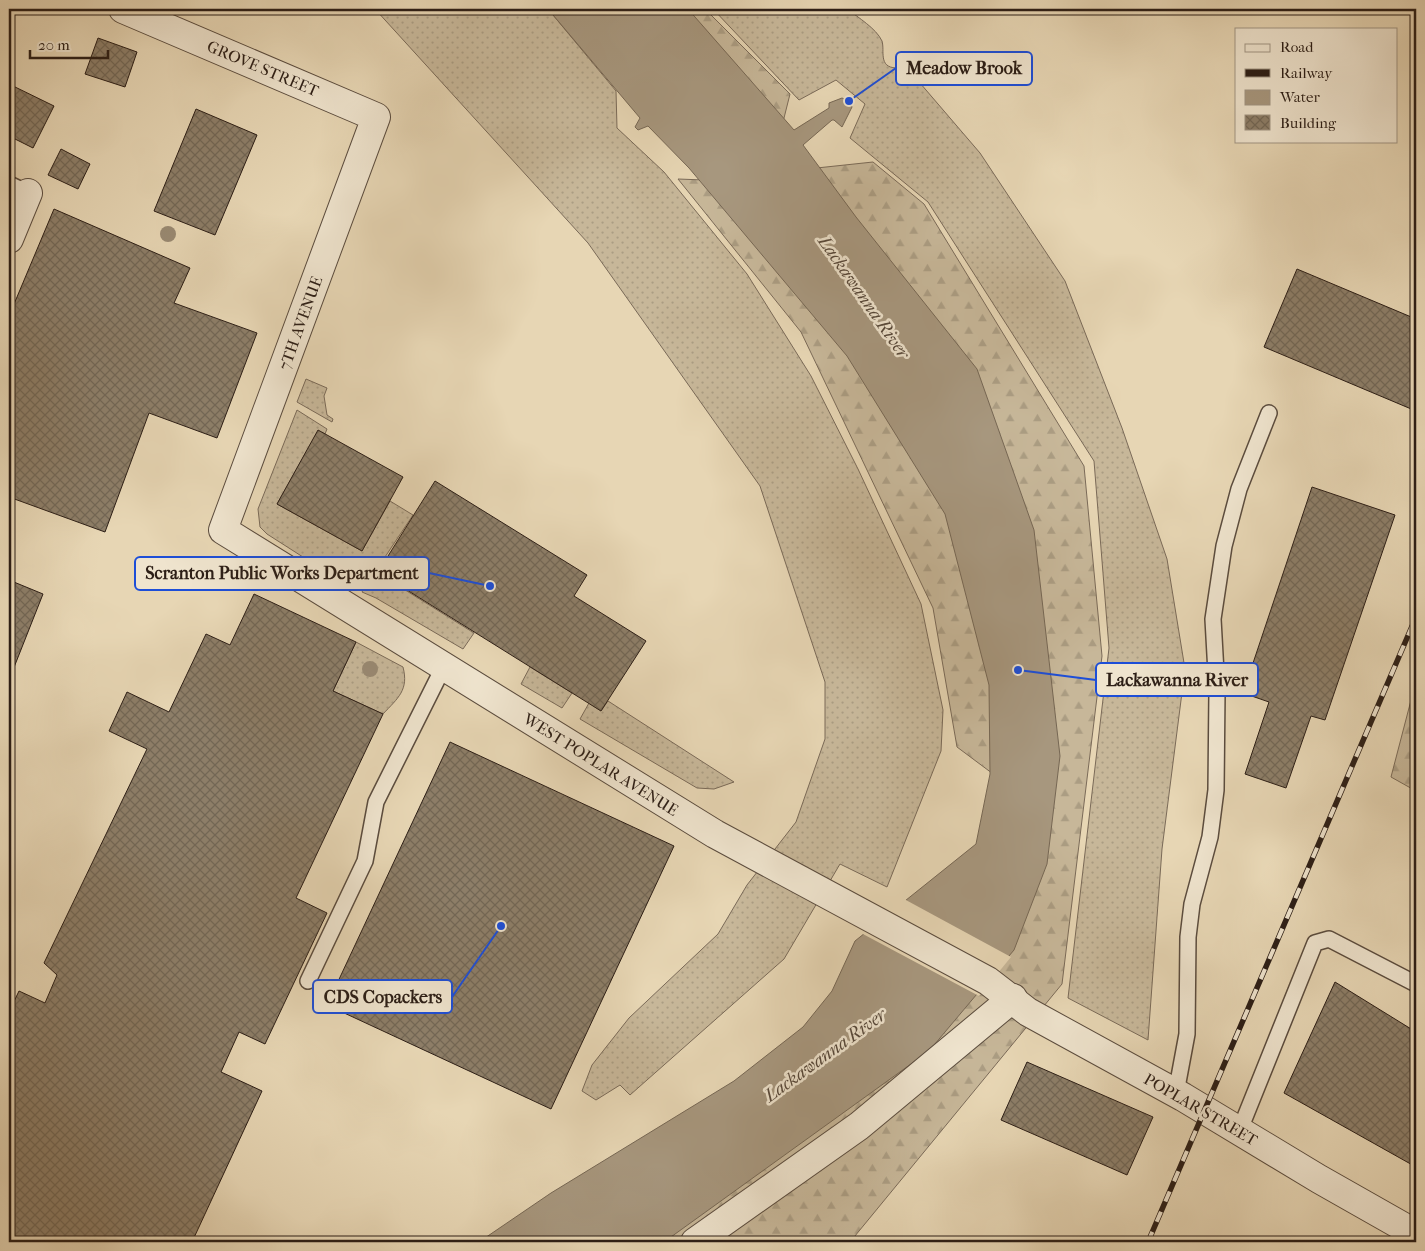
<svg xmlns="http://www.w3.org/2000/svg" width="1425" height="1251" viewBox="0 0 1425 1251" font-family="'IM FELL French Canon',serif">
  <defs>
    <pattern id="grass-dots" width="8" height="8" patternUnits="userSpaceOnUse" patternTransform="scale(1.25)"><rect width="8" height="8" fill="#c7b799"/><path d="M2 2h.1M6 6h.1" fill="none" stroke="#ab9d83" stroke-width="1.8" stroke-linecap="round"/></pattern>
    <pattern id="forest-firs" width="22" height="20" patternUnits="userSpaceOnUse" patternTransform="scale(1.25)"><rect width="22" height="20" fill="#c7b799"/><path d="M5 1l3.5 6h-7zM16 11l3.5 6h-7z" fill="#ab9d83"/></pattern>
    <pattern id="building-cross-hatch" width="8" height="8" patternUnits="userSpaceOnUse" patternTransform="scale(1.25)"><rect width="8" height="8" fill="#8d7e68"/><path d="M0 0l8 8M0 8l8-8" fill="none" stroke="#736755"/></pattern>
  </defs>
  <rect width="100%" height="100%" fill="#e7d6b4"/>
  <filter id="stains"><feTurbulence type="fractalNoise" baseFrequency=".004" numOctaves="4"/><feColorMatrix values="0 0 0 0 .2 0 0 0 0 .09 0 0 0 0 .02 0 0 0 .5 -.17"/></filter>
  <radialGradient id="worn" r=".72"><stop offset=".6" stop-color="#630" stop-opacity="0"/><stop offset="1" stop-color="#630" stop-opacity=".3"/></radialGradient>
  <g fill="url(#grass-dots)" stroke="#7a6a58">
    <path d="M375,9h173l68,82 1,37 47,44 83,102 64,102 47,93 63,135 22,106 -2,41 -54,136 -47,-23 -56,95 -154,136 -10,-10 -24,15 -14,-9 10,-26 37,-47 89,-84 29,-49 49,-63 29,-83v-57l-65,-196 -172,-243z"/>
    <path d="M713,9h135c10,9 28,19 34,32 3,10 -4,26 14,27l6,-6 78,91 85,128 57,147 45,131 18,110 -23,180 -14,191 -80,-42 41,-350 -15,-187 -166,-259 -78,-64 15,-34 -29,-24 -37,20z"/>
    <path d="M306,379l21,9 -3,8 3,19 6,4 -1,3 -35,-20z"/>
    <path d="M297,410l30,19 -2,5 -7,-3 -41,73 85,47 28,-50 23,14 -32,48 -8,-4 -20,30 -86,-55 -7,-7 -2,-18z"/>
    <path d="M376,568l3,2 -1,3 96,60 -11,16 -87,-51 -14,-6z"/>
    <path d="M356,642l47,25c6,23 -5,31 -20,47l-50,-23z"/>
    <path d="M530,667l42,26 -10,15 -41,-24z"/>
    <path d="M608,701l126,81 -20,7 -17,-1 -117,-69 9,-16 12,8z"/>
  </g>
  <g fill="url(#forest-firs)" stroke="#7a6a58">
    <path d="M661,9h44l85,85 -7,28z"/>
    <path d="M873,162l51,42 160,262 18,190 -40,328 -212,258h-227l401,-445 -67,-50 -24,-139 -132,-276 -123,-153 26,1z"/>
    <path d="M1416,681v110l-25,-14z"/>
  </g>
  <path fill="#a7977e" stroke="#766754" d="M548,9h140l106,121 35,-22v-5l13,-5 7,3 3,6 -10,20 -8,-7h-2l-29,25 53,72 121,152 57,161 26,226 -13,108 -33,86 -85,101 -265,191h-185l72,-49 183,-112 69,-54 29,-36 23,-50 121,-97 14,-70 -1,-89 -44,-171 -98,-158 -158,-188 -41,-42 -10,4 -3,-3 5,-9z"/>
  <path fill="#e7d6b4" d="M904,899l107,58 -32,39 -118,-63z"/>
  <g fill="url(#building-cross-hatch)" stroke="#2c1e16">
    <path d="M98,38l39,14 -12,35 -40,-13z"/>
    <path d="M11,85l43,21 -21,42 -24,-12v-47z"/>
    <path d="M196,109l61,26 -42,100 -61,-24z"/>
    <path d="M61,149l29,15 -12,25 -30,-14z"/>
    <path d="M54,209l136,59 -16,35 83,30 -40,105 -68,-25 -44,119 -96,-35v-181z"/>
    <path d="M1297,269l119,50v92l-152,-64z"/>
    <path d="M318,430l85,47 -41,74 -85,-47z"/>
    <path d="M435,481l152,94 -13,21 72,45 -45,70 -223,-139z"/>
    <path d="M1312,487l83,28 -70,205 -14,-4 -25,72 -41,-14 24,-72 -26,-9z"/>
    <path d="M9,580l34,14 -34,86z"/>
    <path d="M254,594l102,48 -23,49 50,23 -87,184 31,15 -62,131 -26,-12 -18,40 41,19 -70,151h-183v-230l10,-21 26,12 12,-28 -13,-12 103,-214 -38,-18 18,-39 42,20 37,-78 24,11z"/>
    <path d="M450,742l224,104 -123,263 -224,-104z"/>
    <path d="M1335,982l81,50v135l-132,-74z"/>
    <path d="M1027,1062l126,55 -26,58 -126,-55z"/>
  </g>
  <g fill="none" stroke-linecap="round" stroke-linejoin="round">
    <g stroke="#5b4c3e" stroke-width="18">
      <g id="service">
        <path d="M9,184l19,9"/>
        <path d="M308,981l57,-120 11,-59 68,-136"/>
        <path d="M1176,1093l11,-59 1,-97 4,-33 18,-67 6,-47 1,-99 -4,-72 11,-73 15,-57 30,-76"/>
        <path d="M1239,1132l76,-189 14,-4 87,45"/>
      </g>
    </g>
    <g stroke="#5b4c3e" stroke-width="30">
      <g id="minor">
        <path d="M123,9l253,108 -153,413 492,304 273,147 40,31 155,85 136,82 97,55"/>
        <path d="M9,239l19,-46"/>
        <path d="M695,1242l164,-116 154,-128"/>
      </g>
    </g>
    <use href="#service" stroke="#efe4ce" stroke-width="15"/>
    <use href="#minor" stroke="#efe4ce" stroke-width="28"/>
    <g stroke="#2c1e16" stroke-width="5.5">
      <path id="rail" d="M1148,1242l268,-625"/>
    </g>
    <use href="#rail" stroke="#efe4ce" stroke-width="4" stroke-dasharray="11" stroke-linecap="butt"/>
  </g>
  <g fill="#998a73">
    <circle cx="168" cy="234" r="8"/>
    <circle cx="370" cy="669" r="8"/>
  </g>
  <g text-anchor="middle" stroke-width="5" stroke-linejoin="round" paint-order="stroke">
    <g font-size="16" fill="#2c1e16" stroke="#efe4ce">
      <text transform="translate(263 68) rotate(23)" y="6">GROVE STREET</text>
      <text transform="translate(300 323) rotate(-70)" y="6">7TH AVENUE</text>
      <text transform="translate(601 764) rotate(32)" y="6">WEST POPLAR AVENUE</text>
      <text transform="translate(1201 1109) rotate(30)" y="6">POPLAR STREET</text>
    </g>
    <g font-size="18" font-style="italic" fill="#57483a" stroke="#efe4ce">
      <text transform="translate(864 297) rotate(55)" y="6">Lackawanna River</text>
      <text transform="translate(825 1055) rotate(-36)" y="6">Lackawanna River</text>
    </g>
  </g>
  <path fill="none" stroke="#1d4ed8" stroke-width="2" d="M849 101L896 68M490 586L429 573M1018 670L1096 680M501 926L452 997"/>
  <g fill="#1d4ed8" stroke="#efe4ce" stroke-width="2">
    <circle cx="849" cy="101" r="5"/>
    <circle cx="490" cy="586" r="5"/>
    <circle cx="1018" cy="670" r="5"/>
    <circle cx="501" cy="926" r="5"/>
  </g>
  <g fill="#efe4ce" stroke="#1d4ed8" stroke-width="2">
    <rect x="896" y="52" width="136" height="33" rx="5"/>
    <rect x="135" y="557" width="294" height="33" rx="5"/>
    <rect x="1096" y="663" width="162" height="33" rx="5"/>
    <rect x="313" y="980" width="139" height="33" rx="5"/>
  </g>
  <g font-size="18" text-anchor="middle" font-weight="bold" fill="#2c1e16">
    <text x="964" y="74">Meadow Brook</text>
    <text x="282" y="579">Scranton Public Works Department</text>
    <text x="1177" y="686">Lackawanna River</text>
    <text x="383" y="1003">CDS Copackers</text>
  </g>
  <rect width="1425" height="1251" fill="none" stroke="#e7d6b4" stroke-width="30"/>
  <rect x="10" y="10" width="1405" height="1231" fill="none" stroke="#2c1e16" stroke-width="2.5"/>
  <rect x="15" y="15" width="1395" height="1221" fill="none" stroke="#2c1e16"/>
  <rect x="1235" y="28" width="162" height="115" fill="#efe4ce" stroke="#a19584"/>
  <rect x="1245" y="44" width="25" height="8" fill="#efe4ce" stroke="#a19584"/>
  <text x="1280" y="52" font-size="15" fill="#2c1e16">Road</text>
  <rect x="1245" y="69" width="25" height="8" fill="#2c1e16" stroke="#a19584"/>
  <text x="1280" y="78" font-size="15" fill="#2c1e16">Railway</text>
  <rect x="1245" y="90" width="25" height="15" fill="#a7977e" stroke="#a19584"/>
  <text x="1280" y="102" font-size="15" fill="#2c1e16">Water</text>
  <rect x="1245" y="115" width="25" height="15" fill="url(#building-cross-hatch)" stroke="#a19584"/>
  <text x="1280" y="128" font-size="15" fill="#2c1e16">Building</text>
  <path d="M30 50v8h78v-8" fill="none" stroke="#2c1e16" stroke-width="2.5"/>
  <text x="38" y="50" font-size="15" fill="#2c1e16" stroke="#efe4ce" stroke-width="4" paint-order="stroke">20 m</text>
  <rect width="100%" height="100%" filter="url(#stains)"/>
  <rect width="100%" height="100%" fill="url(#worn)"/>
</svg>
